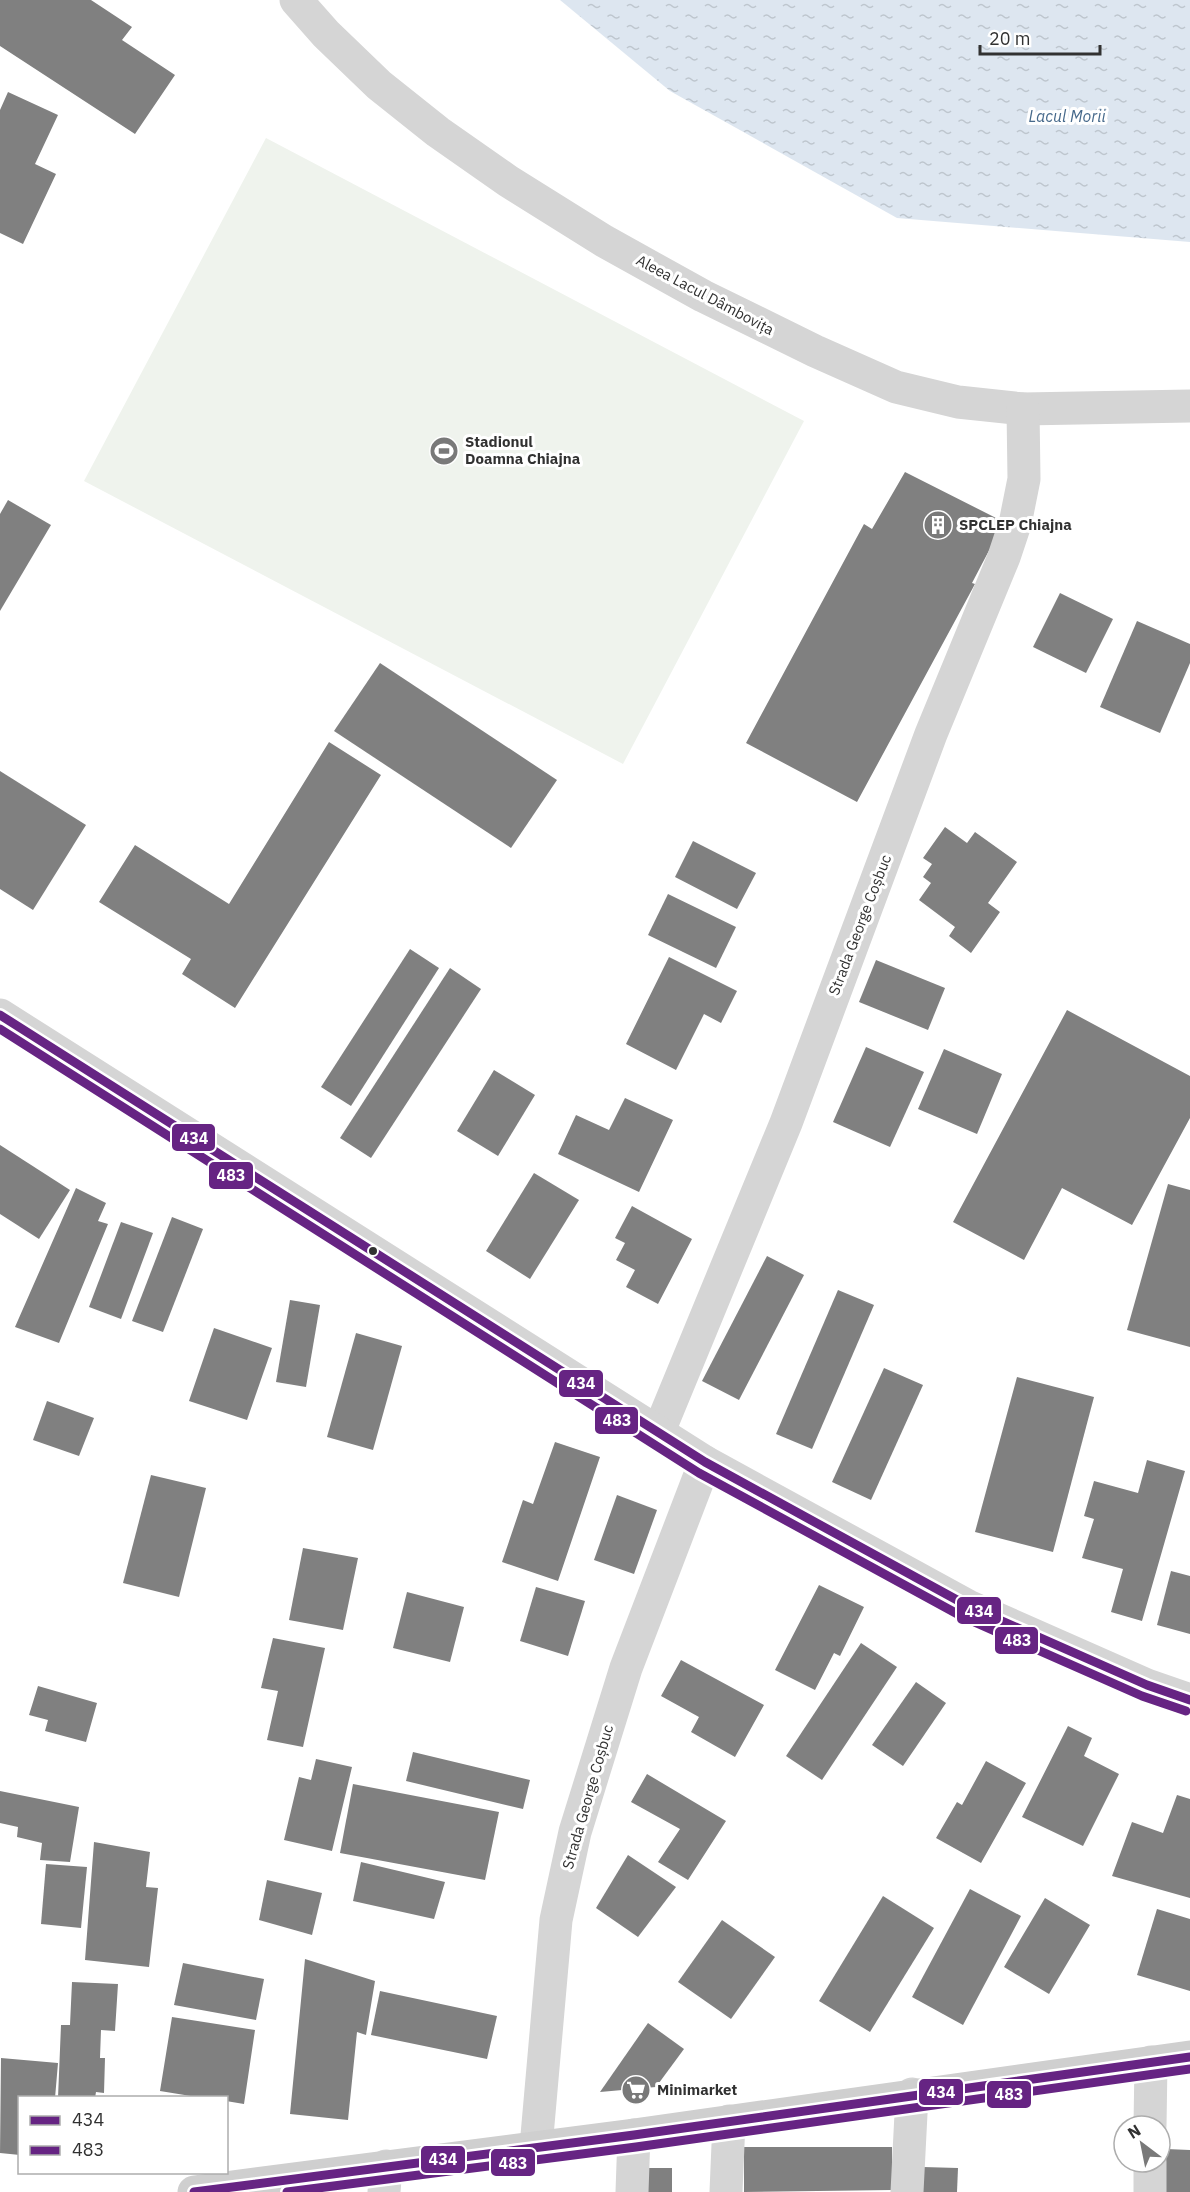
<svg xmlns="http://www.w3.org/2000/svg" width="1190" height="2192" viewBox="0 0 1190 2192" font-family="'IBM Plex Sans',sans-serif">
  <defs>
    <pattern id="water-ripples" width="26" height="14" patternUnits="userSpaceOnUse" patternTransform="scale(1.5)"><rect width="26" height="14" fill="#dde6f0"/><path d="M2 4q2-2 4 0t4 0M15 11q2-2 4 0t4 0" fill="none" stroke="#bec6ce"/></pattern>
  </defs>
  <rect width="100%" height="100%" fill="#fff"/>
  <path fill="#eff3ed" d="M266,138l538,283 -181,343 -539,-283z"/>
  <path fill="url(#water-ripples)" d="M560,0h630v242l-293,-24 -227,-127z"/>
  <g fill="#808080">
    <path d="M0,0h91l41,27 -10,13 53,35 -40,59 -135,-88z"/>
    <path d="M8,92l50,23 -23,49 21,10 -33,70 -23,-11v-123z"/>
    <path d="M905,472l99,50 -32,61 3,1 -118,218 -111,-59 118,-219 8,5z"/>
    <path d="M8,500l43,25 -51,86v-97z"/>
    <path d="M1060,593l53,26 -27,54 -53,-26z"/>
    <path d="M1137,621l53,23v19l-30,70 -60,-26z"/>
    <path d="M380,663l177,117 -46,68 -177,-117z"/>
    <path d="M329,742l52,33 -146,233 -53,-34 9,-15 -92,-57 36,-57 94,59z"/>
    <path d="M0,771l86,54 -53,85 -33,-21z"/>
    <path d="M945,827l22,16 8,-11 42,30 -29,41 12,9 -29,41 -22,-17 6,-9 -36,-27 12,-17 -8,-6 9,-13 -9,-6z"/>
    <path d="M693,841l63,32 -19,36 -62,-32z"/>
    <path d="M668,894l68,33 -20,41 -68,-33z"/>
    <path d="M410,949l29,19 -88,138 -30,-19z"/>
    <path d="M669,957l68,34 -16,32 -17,-9 -28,56 -50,-26z"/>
    <path d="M876,960l69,28 -17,42 -69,-28z"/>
    <path d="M450,968l31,21 -110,169 -31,-20z"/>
    <path d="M1067,1010l123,66v42l-58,107 -70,-37 -38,72 -71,-38z"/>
    <path d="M866,1047l58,25 -34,75 -57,-25z"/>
    <path d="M944,1049l58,25 -25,60 -59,-25z"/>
    <path d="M494,1070l41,25 -37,61 -41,-25z"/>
    <path d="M625,1098l48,22 -34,72 -81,-38 18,-39 33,15z"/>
    <path d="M0,1145l70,45 -31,49 -39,-25z"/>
    <path d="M534,1173l45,27 -49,79 -44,-28z"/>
    <path d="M1168,1184l22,6v157l-63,-17z"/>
    <path d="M76,1188l30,15 -8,18 10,3 -49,119 -44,-16z"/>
    <path d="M632,1206l60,33 -34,65 -32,-17 9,-17 -19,-10 9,-17 -10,-5z"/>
    <path d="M172,1217l31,12 -40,103 -31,-11z"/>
    <path d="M121,1222l32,11 -32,86 -32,-12z"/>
    <path d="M767,1256l37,19 -65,125 -37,-19z"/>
    <path d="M838,1290l36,15 -62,144 -36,-15z"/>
    <path d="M290,1300l30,5 -14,82 -30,-5z"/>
    <path d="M214,1328l58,20 -25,72 -58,-19z"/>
    <path d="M356,1333l46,13 -29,104 -46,-13z"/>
    <path d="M884,1368l39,17 -52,115 -39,-18z"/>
    <path d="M1017,1377l77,20 -41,155 -78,-20z"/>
    <path d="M47,1401l47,17 -15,38 -46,-16z"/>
    <path d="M555,1442l45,15 -42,124 -56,-19 21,-62 10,4z"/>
    <path d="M1147,1460l38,11 -43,150 -31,-9 12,-43 -41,-11 12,-39 -10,-3 10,-35 44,12z"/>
    <path d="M151,1475l55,13 -27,109 -56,-14z"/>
    <path d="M617,1495l40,15 -23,64 -40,-14z"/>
    <path d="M303,1548l55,10 -15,72 -54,-10z"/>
    <path d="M1171,1571l19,5v58l-33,-9z"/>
    <path d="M819,1585l45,22 -24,49 -6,-3 -19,37 -40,-20z"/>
    <path d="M536,1587l49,14 -17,55 -48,-15z"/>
    <path d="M407,1592l57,15 -14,55 -57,-14z"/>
    <path d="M273,1638l52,10 -22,99 -36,-7 11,-49 -17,-3z"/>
    <path d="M861,1643l36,24 -75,113 -36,-24z"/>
    <path d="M681,1660l83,45 -29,52 -44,-25 8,-15 -38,-21z"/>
    <path d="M916,1682l30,21 -43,63 -31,-21z"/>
    <path d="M38,1686l59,17 -11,39 -41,-11 3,-11 -19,-5z"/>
    <path d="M1068,1726l24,12 -8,18 35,18 -36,72 -61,-29z"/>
    <path d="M413,1752l117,28 -7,29 -117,-28z"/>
    <path d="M316,1759l36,8 -20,84 -48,-11 15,-63 12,3z"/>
    <path d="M986,1761l40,22 -45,80 -45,-25 21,-36 5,3z"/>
    <path d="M647,1774l79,47 -38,59 -30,-18 22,-33 -49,-27z"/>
    <path d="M353,1784l146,28 -14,68 -145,-27z"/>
    <path d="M0,1791l79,16 -9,55 -30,-2 2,-17 -25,-6 1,-10 -18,-4z"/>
    <path d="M1177,1795l13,4v99l-78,-22 20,-54 31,11z"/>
    <path d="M94,1842l56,10 -4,35 12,1 -9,79 -64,-7z"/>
    <path d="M628,1855l48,32 -38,50 -42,-29z"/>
    <path d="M361,1862l84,20 -11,37 -81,-18z"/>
    <path d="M46,1864l41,3 -6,61 -40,-4z"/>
    <path d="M267,1880l55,13 -10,42 -53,-15z"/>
    <path d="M970,1889l51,27 -58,109 -51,-28z"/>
    <path d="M883,1896l51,32 -64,104 -51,-31z"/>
    <path d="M1045,1898l45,27 -41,69 -45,-27z"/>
    <path d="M1157,1909l33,10v72l-53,-16z"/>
    <path d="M722,1920l53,37 -44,62 -53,-37z"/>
    <path d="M305,1959l70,22 -9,54 -9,-3 -9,88 -58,-6z"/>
    <path d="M183,1963l81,16 -8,41 -82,-15z"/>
    <path d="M72,1982l46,2 -3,47 -14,-1 -1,28h5l-1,35 -8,-1 -1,6h-37l3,-73h9z"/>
    <path d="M380,1991l117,25 -10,43 -116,-24z"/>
    <path d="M172,2017l83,13 -11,74 -18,-3v-3h-23l-43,-7z"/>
    <path d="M648,2023l36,26 -28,38 -56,5z"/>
    <path d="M1,2058l57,5 -3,35h-35v57l-20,-2z"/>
    <path d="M744,2147h148v43l-148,2z"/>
    <path d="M1166,2149l24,1v42h-25z"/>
    <path d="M923,2167l35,1 -1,24h-35z"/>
    <rect x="640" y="2168" width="32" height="24"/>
  </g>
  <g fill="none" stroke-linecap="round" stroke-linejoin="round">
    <g stroke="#d5d5d5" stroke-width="33">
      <path d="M296,0l30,34 53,51 59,47 70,49 96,60 99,55 112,55 81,36 62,15 65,7 167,-3"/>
      <path d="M659,1431l127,-308 145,-389 73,-177 11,-33 9,-45 -1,-70"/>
      <path d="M1150,2126l1,-64"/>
      <path d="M536,2147l20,-227 19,-88 51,-164 79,-206"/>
      <path d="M384,2192l2,-26"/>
      <path d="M632,2192l2,-57"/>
      <path d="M907,2192l5,-98"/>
      <path d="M1150,2192v-30"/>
    </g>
    <g stroke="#d5d5d5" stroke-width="33">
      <path d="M0,1015l705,447 263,144 179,79 43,15"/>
      <path d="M726,2192l3,-71"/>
    </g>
    <path stroke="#cfcfcf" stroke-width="33" d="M194,2192l440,-57 556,-78"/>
    <g stroke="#fff" stroke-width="14">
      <g id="bus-1">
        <path d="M0,1015l705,447 263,144 179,79 43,15"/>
        <path d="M194,2192l440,-57 556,-78"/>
      </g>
    </g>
    <g stroke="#fff" stroke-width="14">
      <g id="bus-2">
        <path d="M0,1029l699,444 264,144 179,79 44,15"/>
        <path d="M287,2192l349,-45 554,-78"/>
      </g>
    </g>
    <use href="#bus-1" stroke="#662483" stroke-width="9"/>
    <use href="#bus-2" stroke="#662483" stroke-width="9"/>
  </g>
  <defs>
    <g id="stadium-disc" transform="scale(1.5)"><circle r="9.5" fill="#797979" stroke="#fff"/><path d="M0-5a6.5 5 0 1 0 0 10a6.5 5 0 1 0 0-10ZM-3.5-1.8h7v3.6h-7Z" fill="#fff"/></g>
    <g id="building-disc" transform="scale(1.5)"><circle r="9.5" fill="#797979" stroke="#fff"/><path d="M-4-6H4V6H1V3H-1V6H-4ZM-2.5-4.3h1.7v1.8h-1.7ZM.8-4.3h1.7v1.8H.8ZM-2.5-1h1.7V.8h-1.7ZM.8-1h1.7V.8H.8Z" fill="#fff"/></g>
    <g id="supermarket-disc" transform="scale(1.5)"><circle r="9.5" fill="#797979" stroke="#fff"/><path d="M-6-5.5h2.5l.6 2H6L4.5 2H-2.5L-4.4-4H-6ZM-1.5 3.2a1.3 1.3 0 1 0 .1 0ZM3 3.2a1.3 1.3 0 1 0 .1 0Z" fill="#fff"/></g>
  </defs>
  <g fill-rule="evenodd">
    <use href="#stadium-disc" x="444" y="451"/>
    <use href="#building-disc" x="938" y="525"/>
    <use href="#supermarket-disc" x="636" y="2090"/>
  </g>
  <circle fill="#313131" stroke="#fff" stroke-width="2" cx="373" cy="1251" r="5"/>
  <g text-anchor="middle" stroke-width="6" stroke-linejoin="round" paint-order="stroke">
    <g font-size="15" fill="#313131" stroke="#fff">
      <text transform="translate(705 295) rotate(28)" y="5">Aleea Lacul Dâmbovița</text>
      <text transform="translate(860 925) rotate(-69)" y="5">Strada George Coșbuc</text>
      <text transform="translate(588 1797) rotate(-74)" y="5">Strada George Coșbuc</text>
    </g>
    <g font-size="15" font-weight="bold" fill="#313131" stroke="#fff" text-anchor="start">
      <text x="465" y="447">Stadionul<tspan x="465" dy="17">Doamna Chiajna</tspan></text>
      <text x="959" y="530">SPCLEP Chiajna</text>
      <text x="657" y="2095">Minimarket</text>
    </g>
    <g font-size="16" font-style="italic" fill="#46698b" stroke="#fff">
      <text x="1067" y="122">Lacul Morii</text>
    </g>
  </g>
  <g stroke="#fff" stroke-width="2">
    <rect x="171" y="1123" width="45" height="29" rx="6" fill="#662483"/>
    <rect x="208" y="1161" width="46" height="29" rx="6" fill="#662483"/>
    <rect x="558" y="1369" width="46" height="29" rx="6" fill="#662483"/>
    <rect x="594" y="1406" width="45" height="29" rx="6" fill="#662483"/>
    <rect x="956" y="1596" width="46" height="29" rx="6" fill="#662483"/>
    <rect x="994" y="1626" width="45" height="29" rx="6" fill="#662483"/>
    <rect x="918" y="2078" width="46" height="28" rx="6" fill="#662483"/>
    <rect x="986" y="2080" width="46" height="29" rx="6" fill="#662483"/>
    <rect x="420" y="2145" width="46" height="29" rx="6" fill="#662483"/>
    <rect x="490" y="2148" width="46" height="29" rx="6" fill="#662483"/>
  </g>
  <g font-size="16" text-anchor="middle" font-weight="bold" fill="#fff">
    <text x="194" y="1144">434</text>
    <text x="231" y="1181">483</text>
    <text x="581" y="1389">434</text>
    <text x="617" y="1426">483</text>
    <text x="979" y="1617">434</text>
    <text x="1017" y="1646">483</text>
    <text x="941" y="2098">434</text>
    <text x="1009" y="2100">483</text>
    <text x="443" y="2165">434</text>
    <text x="513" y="2169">483</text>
  </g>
  <rect x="18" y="2096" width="210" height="78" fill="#ffffff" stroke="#adadad" stroke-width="1.5"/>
  <rect x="30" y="2116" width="30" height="9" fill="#662483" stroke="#adadad" stroke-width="1.5"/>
  <text x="72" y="2126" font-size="18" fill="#313131">434</text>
  <rect x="30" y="2146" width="30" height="9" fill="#662483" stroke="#adadad" stroke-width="1.5"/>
  <text x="72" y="2156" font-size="18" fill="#313131">483</text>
  <g transform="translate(1142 2144) rotate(328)"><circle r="28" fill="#ffffff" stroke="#adadad" stroke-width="1.5"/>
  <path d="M0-4.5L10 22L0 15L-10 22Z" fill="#797979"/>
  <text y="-9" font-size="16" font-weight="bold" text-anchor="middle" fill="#313131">N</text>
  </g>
  <path d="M980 45v9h120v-9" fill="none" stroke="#313131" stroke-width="3"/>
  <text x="989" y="45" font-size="18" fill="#313131" stroke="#ffffff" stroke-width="4.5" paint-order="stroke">20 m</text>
</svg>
